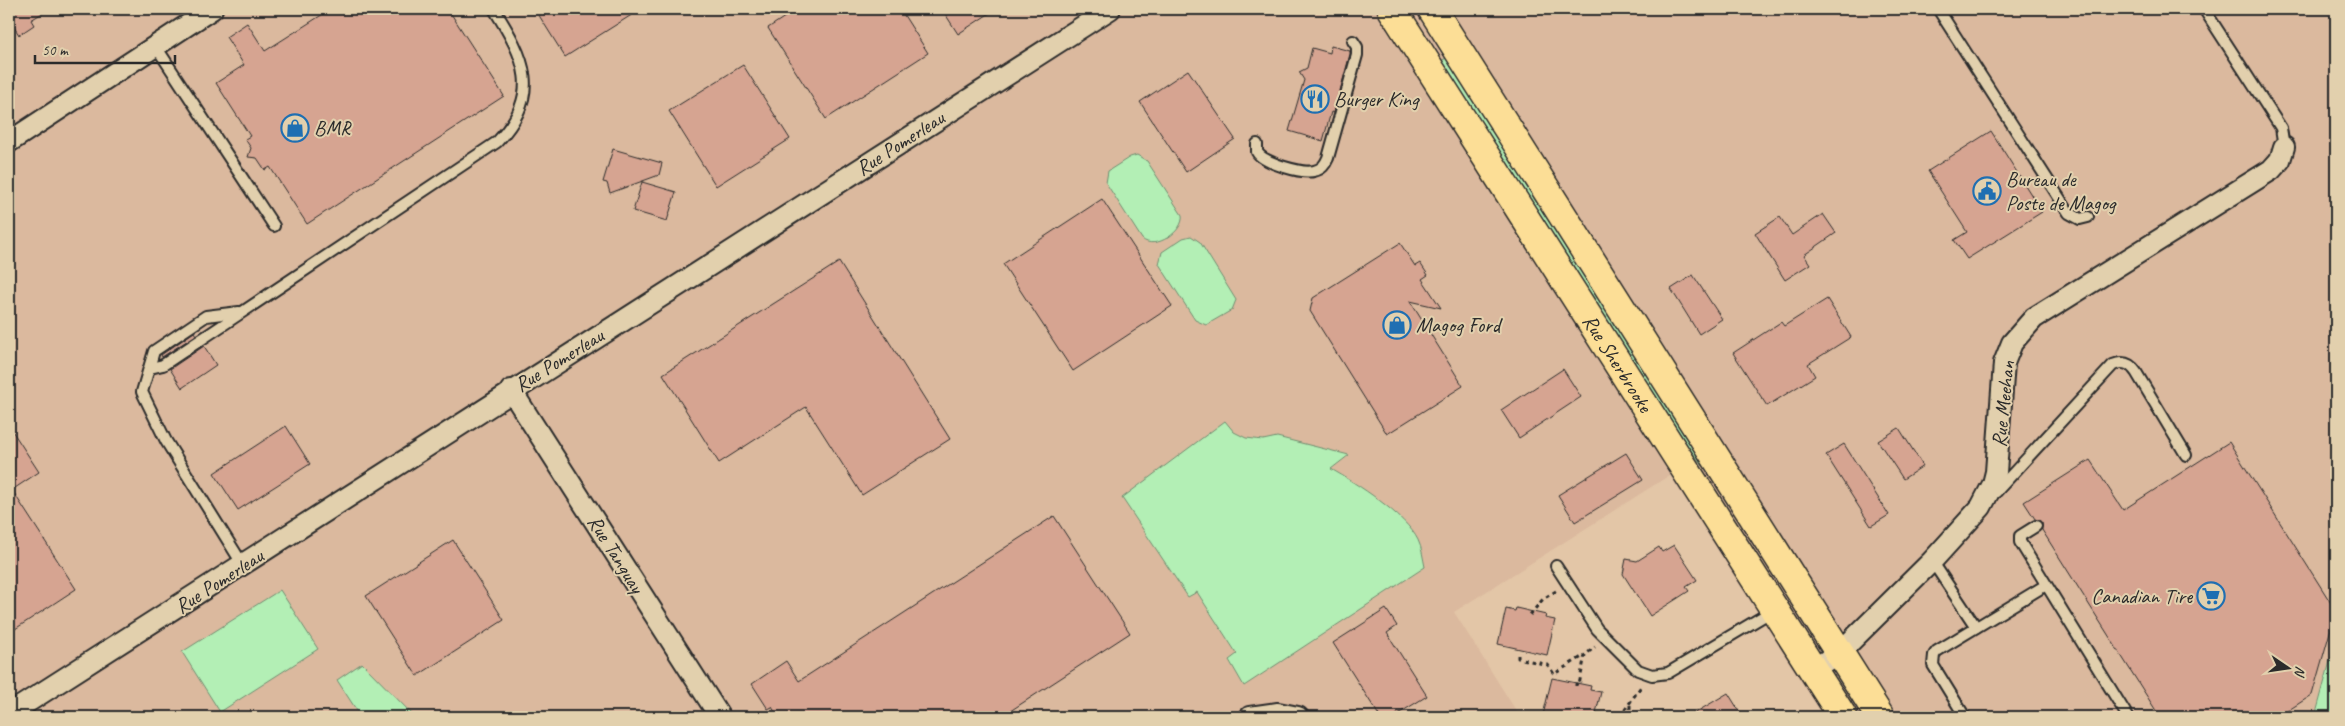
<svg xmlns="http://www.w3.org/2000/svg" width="2345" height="726" viewBox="0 0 2345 726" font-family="Caveat,sans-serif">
  <rect width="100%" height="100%" fill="#e3c6a7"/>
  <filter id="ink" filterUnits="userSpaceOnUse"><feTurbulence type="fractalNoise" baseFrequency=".02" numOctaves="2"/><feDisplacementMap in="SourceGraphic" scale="10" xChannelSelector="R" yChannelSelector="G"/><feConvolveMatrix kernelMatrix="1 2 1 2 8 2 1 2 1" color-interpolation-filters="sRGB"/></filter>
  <g filter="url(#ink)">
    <path fill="#dbb99e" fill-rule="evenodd" d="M9,9h2327v630l-21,78h-491l-154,-242 -216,137 66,105h-1511zM1234,432l12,6 17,2 14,-3 72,18 -18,14 24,14 44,36 -154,167 -8,-32 -40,-63z"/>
    <g fill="#b3efb5" stroke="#6f8d70">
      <path d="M1446,58l262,405 -5,3 -38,-49 -225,-355z"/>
      <path d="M1137,155l10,6 35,54c3,16 -27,36 -40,24l-36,-56 2,-12 22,-14z"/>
      <path d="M1191,236l9,6 36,58 -4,10 -26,15 -11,-5 -36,-56 3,-12 21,-14z"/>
      <path d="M1225,421l9,11 12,6 17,2 14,-3 72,18 -18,14c25,14 75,46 87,71 4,8 5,18 7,27l-181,119 -15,-26 8,-6 -40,-62 -9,5 -66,-99z"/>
      <path d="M280,590l38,59 -98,63 -38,-60z"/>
      <path d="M2336,639v78h-21z"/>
      <path d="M362,663l53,54h-54l-24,-37z"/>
    </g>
    <g fill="#d6a491" stroke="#2b2b2b">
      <path d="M9,9h40l-18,11 3,5 -15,10 -10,-16z"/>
      <path d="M331,9h117l56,87 -197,128 -37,-57 -5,3 -8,-12 -9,-1 3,-9 -6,-9 5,-3 -34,-53 28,-18 -18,-28 21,-14 18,28z"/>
      <path d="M535,9h106l-76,48z"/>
      <path d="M797,9h103l28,44 -102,66 -58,-91z"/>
      <path d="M942,9h54l-38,25z"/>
      <path d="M1331,46l19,5v3l-16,59 -3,-1 -8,29 -34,-10 15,-51 -5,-8 8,-4 5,-20 18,5z"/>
      <path d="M743,65l47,74 -74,47 -47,-75z"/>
      <path d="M1188,70l47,69 -49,33 -46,-70z"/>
      <path d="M1991,131l51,81 -75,47 -13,-19 13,-8 -39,-61z"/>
      <path d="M613,149l49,14 -3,12 -49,18 -3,-10 -4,-1z"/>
      <path d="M642,182l34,10 -9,29 -34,-10z"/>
      <path d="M1102,199l70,107 -99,65 -70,-107z"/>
      <path d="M1823,214l13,19 -32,22 6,9 -25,16 -30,-47 25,-16 12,18z"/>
      <path d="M1400,243l15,23 5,-3 8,12 -6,4 19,29 -31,-7 53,85 -76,48 -77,-123 3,-13z"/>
      <path d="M839,262l111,177 -88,56 -56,-88 -87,56 -56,-89z"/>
      <path d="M1693,275l29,44 -23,15 -28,-45z"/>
      <path d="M1827,299l24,38 -43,27 7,12 -48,30 -34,-53 48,-31 3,4z"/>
      <path d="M194,332l2,3 -34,22 -1,-2z"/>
      <path d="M204,346l12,19 -34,23 -12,-19z"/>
      <path d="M1563,369l18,28 -62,41 -18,-28z"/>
      <path d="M9,426l30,46 -27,18 64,99 -67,44z"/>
      <path d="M286,426l24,38 -72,46 -24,-37z"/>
      <path d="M1899,428l24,38 -20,13 -25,-38z"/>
      <path d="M2229,442l107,169 -24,84 -34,22h-118l-118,-187v-7l-7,-4 -11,-17 66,-42 33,50z"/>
      <path d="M1844,444l45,71 -18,11 -45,-71z"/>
      <path d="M1626,453l17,27 -68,42 -17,-27z"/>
      <path d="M1054,516l76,117 -129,84h-223l-6,-10 -4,2 -16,-25 34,-23 13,20z"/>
      <path d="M453,540l51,80 -87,56 -51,-80z"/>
      <path d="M1674,545l23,35 -11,7 3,4 -39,25 -27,-42 3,-15 11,2 22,-14 3,5z"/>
      <path d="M1516,608l30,7 -1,3 10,2 -8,35 -49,-11 8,-35 9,2z"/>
      <path d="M1386,609l11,17 -10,7 40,63 -34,21h-13l-47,-74z"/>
      <path d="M1552,678l39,8 -1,4 11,2 -6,25h-43l-9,-2z"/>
      <path d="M1728,693l15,24h-55z"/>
    </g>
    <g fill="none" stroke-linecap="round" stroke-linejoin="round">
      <g stroke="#2b2b2b" stroke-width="14">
        <g id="service">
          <path d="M1938,9l131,204 11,6 8,-2"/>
          <path d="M2204,9l77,119 3,19"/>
          <path d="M155,45l119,181"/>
          <path d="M1257,144v8c6,11 46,22 57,19 8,-2 11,-6 14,-13l29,-103v-8l-4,-6"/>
          <path d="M239,312l-33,4 -52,35 -12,41 24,49 77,124"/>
          <path d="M150,368l13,-3 334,-223c46,-48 28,-84 -3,-133"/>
          <path d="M1996,492l117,-127c10,-4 17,-2 23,7l50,83"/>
          <path d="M2036,526l-16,10v6l108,175"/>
          <path d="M1932,561l44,66"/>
          <path d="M1556,566l41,63 41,41 14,5 16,-2 106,-63"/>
          <path d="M1965,717l-32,-52 1,-10 3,-4 109,-66"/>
        </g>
      </g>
      <g stroke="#2b2b2b" stroke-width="24">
        <g id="minor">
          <path d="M9,142l203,-133"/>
          <path d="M511,390l209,327"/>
          <path d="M1813,669l26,-16 93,-92 49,-54 12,-23 3,-12 8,-109 8,-20 22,-25 237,-148 9,-10 4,-13"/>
          <path d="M9,714l1101,-705"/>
          <path d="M1250,717l28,-4 20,4"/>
        </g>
      </g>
      <g stroke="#2b2b2b" stroke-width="31">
        <g id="primary">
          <path id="s1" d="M1392,9l451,708"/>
          <path d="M1432,9l448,708"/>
        </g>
      </g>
      <g stroke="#2b2b2b" stroke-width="3" stroke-dasharray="4 4" stroke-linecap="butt">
        <path d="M1530,615l13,-16 13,-8"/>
        <path d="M1518,655v3l30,7 6,9 31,-19"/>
        <path d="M1576,686v-2l3,1 6,-30 10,-8"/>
        <path d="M1620,717l22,-32"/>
        <path d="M1630,717v-15"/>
      </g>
      <use href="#service" stroke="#e2d0ad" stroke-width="10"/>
      <use href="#minor" stroke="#e2d0ad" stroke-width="20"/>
      <use href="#primary" stroke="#fcde96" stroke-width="28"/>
    </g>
  </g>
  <defs>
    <g id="restaurant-ring" transform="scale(1.4375)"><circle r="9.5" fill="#e2d0ad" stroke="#1f6fb2" stroke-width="1.5"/><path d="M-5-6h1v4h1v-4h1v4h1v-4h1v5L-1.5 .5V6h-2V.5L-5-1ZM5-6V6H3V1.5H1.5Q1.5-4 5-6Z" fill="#1f6fb2"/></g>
    <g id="shop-ring" transform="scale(1.4375)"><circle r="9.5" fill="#e2d0ad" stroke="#1f6fb2" stroke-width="1.5"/><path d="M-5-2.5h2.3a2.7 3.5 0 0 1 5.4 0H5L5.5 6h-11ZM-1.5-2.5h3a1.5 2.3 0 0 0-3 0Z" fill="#1f6fb2"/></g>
    <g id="civic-ring" transform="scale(1.4375)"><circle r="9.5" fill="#e2d0ad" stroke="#1f6fb2" stroke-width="1.5"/><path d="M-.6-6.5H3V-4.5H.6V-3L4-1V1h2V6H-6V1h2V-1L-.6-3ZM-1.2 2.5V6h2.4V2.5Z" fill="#1f6fb2"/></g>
    <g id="supermarket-ring" transform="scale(1.4375)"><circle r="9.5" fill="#e2d0ad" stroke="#1f6fb2" stroke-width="1.5"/><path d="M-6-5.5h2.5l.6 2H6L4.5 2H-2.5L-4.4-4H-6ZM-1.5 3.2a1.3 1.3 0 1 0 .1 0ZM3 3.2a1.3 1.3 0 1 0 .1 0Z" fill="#1f6fb2"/></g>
  </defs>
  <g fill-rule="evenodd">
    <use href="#restaurant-ring" x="1315" y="99"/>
    <use href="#shop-ring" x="295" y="128"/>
    <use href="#civic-ring" x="1987" y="191"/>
    <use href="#shop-ring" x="1397" y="325"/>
    <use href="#supermarket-ring" x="2211" y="596"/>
  </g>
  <g text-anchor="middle" stroke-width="4" stroke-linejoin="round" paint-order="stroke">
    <g font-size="21" fill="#2b2b2b" stroke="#e2d0ad" text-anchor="start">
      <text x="1334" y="106">Burger King</text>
      <text x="314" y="135">BMR</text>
      <text x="2006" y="186">Bureau de<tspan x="2006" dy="24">Poste de Magog</tspan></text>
      <text x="1416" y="332">Magog Ford</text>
      <text x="2192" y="603" text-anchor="end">Canadian Tire</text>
    </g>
    <g font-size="21" fill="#2b2b2b" stroke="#e2d0ad">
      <text transform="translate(900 143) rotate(-33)" y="7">Rue Pomerleau</text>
      <text transform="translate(559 360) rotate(-32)" y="7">Rue Pomerleau</text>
      <text dy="7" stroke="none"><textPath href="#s1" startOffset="420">Rue Sherbrooke</textPath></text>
      <text transform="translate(2003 404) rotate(-84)" y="7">Rue Meehan</text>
      <text transform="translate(616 554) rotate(58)" y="7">Rue Tanguay</text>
      <text transform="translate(219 581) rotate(-33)" y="7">Rue Pomerleau</text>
    </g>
  </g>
  <rect width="2345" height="726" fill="none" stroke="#e2d0ad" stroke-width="30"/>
  <rect x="15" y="15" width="2315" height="696" fill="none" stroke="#2b2b2b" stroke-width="2" filter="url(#ink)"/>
  <g transform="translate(2288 668) rotate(103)" stroke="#e2d0ad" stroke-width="4" paint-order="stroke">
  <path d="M0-4L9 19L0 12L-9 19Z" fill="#2b2b2b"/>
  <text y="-8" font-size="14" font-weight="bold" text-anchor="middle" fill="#2b2b2b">N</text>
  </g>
  <path d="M35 55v8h140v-8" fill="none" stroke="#2b2b2b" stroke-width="2.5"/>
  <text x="42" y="55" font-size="15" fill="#2b2b2b" stroke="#e2d0ad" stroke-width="4" paint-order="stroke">50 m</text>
</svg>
